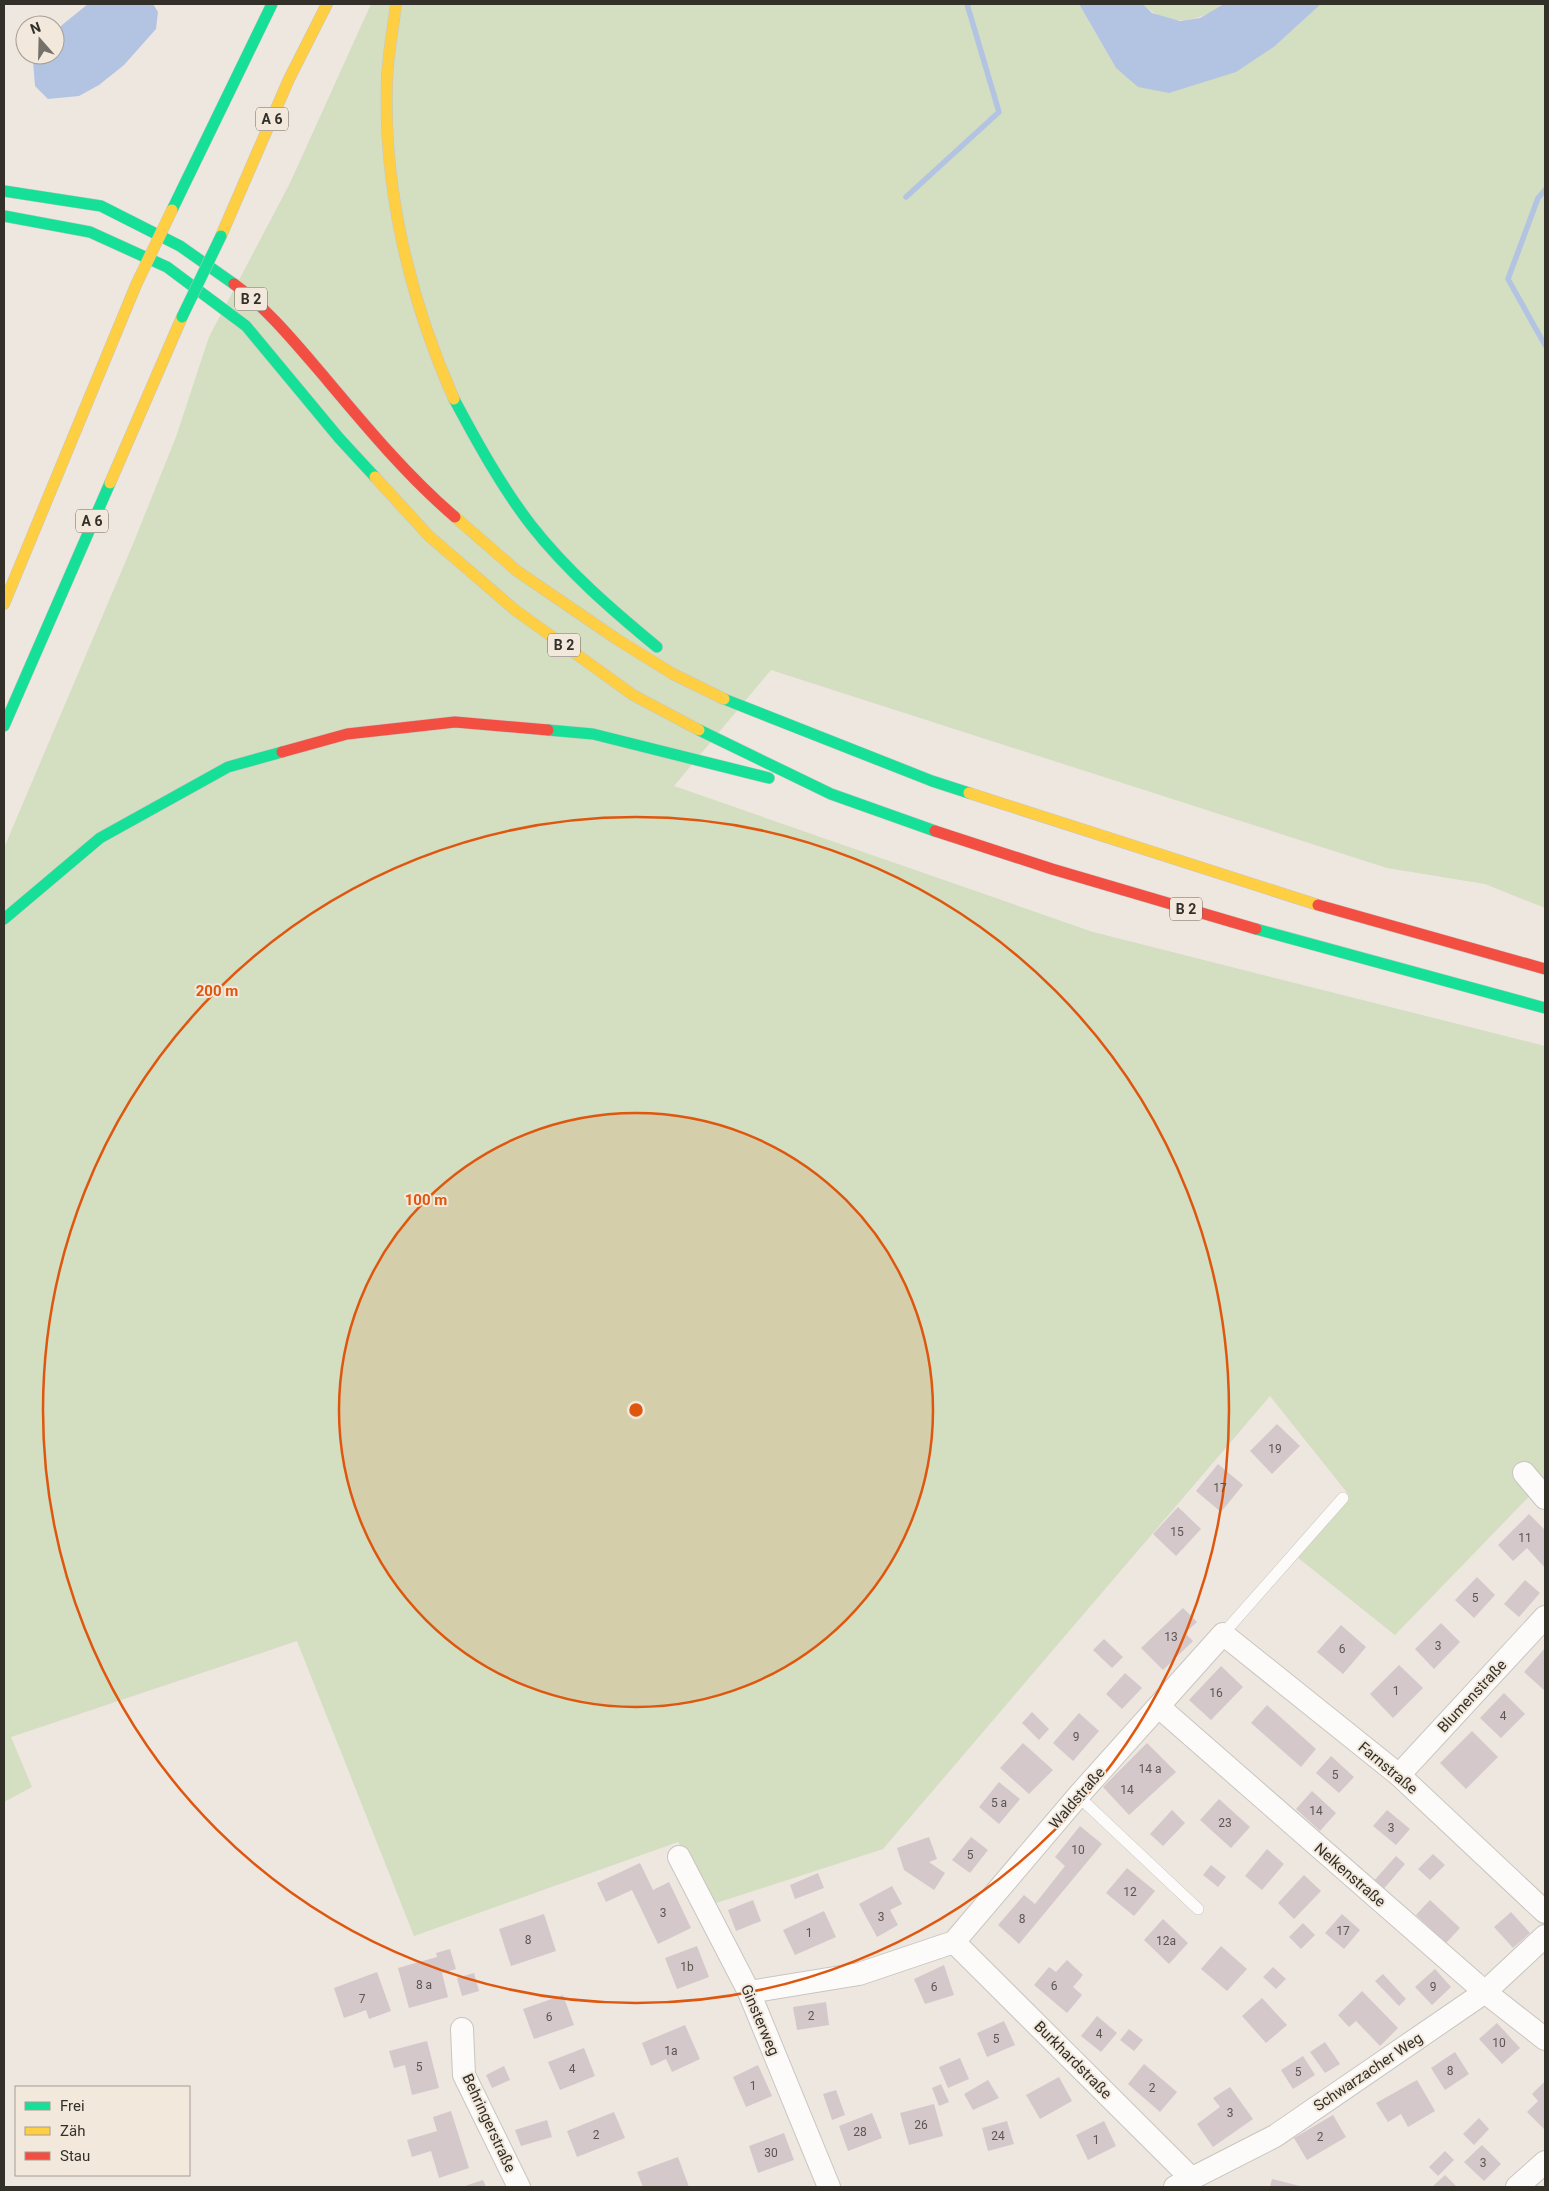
<svg xmlns="http://www.w3.org/2000/svg" width="1549" height="2191" viewBox="0 0 1549 2191" font-family="Roboto,sans-serif">
  <rect width="100%" height="100%" fill="#ede7e0"/>
  <g fill="#d4dec0">
    <path d="M371,4h708l37,64 159,-22 46,-42h224v904l-60,-24 -98,-16 -616,-198 -97,116 419,146 452,114v438l-2,-2 -148,153 -98,-78 52,-62 -79,-99 -387,453 -167,54 -38,-61 -264,94 -117,-295 -286,96 21,50 -28,15v-954l129,-304 43,-107 33,-100 81,-154z"/>
    <path d="M1143,4h81c-25,19 -58,24 -81,0z"/>
  </g>
  <g fill="#b3c4e3">
    <path d="M88,4h65l5,8 -2,17 -32,36 -25,20 -20,11 -31,3 -13,-13 -2,-25 5,-6h17v-22l7,-8z"/>
    <path d="M1079,4h64l9,9 28,8 20,-3 24,-14h97l-46,42 -39,26 -67,21 -31,-6 -22,-19z"/>
  </g>
  <g fill="none" stroke-linecap="round" stroke-linejoin="round">
    <g stroke="#b3c4e3" stroke-width="5.5">
      <path d="M1545,190l-7,8 -30,81 37,66"/>
      <path d="M906,197l93,-85 -32,-108"/>
    </g>
  </g>
  <g fill="#d4c8cb">
    <path d="M1277,1424l23,22 -28,28 -22,-23z"/>
    <path d="M1218,1464l25,21 -22,27 -25,-21z"/>
    <path d="M1178,1507l23,22 -25,27 -23,-22z"/>
    <path d="M1529,1514l16,16v38l-18,-20 -14,13 -15,-16z"/>
    <path d="M1477,1577l18,18 -21,23 -19,-18z"/>
    <path d="M1525,1580l15,13 -21,24 -15,-13z"/>
    <path d="M1183,1608l14,14 -12,11 8,8 -30,29 -22,-22z"/>
    <path d="M1441,1623l19,19 -26,27 -19,-20z"/>
    <path d="M1341,1625l25,22 -23,27 -26,-22z"/>
    <path d="M1104,1639l19,18 -11,11 -19,-18z"/>
    <path d="M1545,1648v43l-21,-19z"/>
    <path d="M1399,1665l24,23 -30,30 -23,-24z"/>
    <path d="M1221,1666l22,21 -32,33 -22,-20z"/>
    <path d="M1125,1673l17,15 -20,21 -16,-15z"/>
    <path d="M1504,1693l21,21 -24,24 -21,-20z"/>
    <path d="M1267,1705l49,44 -15,18 -50,-44z"/>
    <path d="M1032,1712l17,17 -10,11 -17,-17z"/>
    <path d="M1079,1713l20,18 -26,30 -20,-18z"/>
    <path d="M1472,1731l26,26 -32,32 -26,-26z"/>
    <path d="M1023,1743l30,27 -24,24 -29,-26z"/>
    <path d="M1147,1743l29,29 -47,43 -26,-28z"/>
    <path d="M1331,1756l23,21 -15,16 -23,-20z"/>
    <path d="M999,1782l21,17 -21,25 -20,-17z"/>
    <path d="M1312,1791l24,22 -16,18 -24,-22z"/>
    <path d="M1219,1799l31,28 -19,21 -31,-28z"/>
    <path d="M1172,1810l13,13 -22,23 -13,-12z"/>
    <path d="M1387,1810l23,19 -14,16 -23,-19z"/>
    <path d="M1080,1826l22,18 -83,100 -21,-19 26,-30 11,9 30,-38 -10,-9z"/>
    <path d="M929,1837l8,22 -8,3 16,11 -11,17 -30,-20 -7,-22z"/>
    <path d="M971,1837l17,13 -18,23 -18,-13z"/>
    <path d="M1267,1849l17,15 -22,26 -17,-14z"/>
    <path d="M1433,1854l12,11 -15,15 -12,-11z"/>
    <path d="M1396,1856l9,8 -24,28 -10,-8z"/>
    <path d="M640,1863l13,27 16,-8 22,46 -33,16 -26,-54 -26,12 -9,-19z"/>
    <path d="M1211,1865l15,12 -8,10 -15,-12z"/>
    <path d="M1127,1868l28,23 -21,25 -28,-23z"/>
    <path d="M818,1873l6,15 -29,11 -5,-14z"/>
    <path d="M1304,1875l17,16 -27,28 -16,-16z"/>
    <path d="M892,1886l10,18 -12,6 8,15 -21,12 -18,-33z"/>
    <path d="M753,1900l8,21 -25,10 -8,-21z"/>
    <path d="M1430,1900l30,28 -14,15 -30,-28z"/>
    <path d="M824,1911l12,26 -41,18 -12,-25z"/>
    <path d="M1511,1912l19,21 -17,15 -19,-21z"/>
    <path d="M544,1914l12,37 -45,15 -12,-37z"/>
    <path d="M1342,1914l18,16 -16,19 -19,-16z"/>
    <path d="M1163,1919l25,24 -19,21 -25,-24z"/>
    <path d="M1303,1923l12,12 -14,14 -12,-12z"/>
    <path d="M697,1946l12,31 -32,12 -12,-31z"/>
    <path d="M1221,1946l26,23 -20,22 -26,-22z"/>
    <path d="M450,1949l6,20 -14,4 6,24 -39,11 -11,-40 39,-11 -1,-4z"/>
    <path d="M1067,1960l16,15 -10,12 9,8 -15,18 -33,-28 15,-18 7,5z"/>
    <path d="M944,1965l10,30 -29,9 -11,-25z"/>
    <path d="M1273,1967l13,12 -10,10 -13,-12z"/>
    <path d="M1435,1969l16,18 -19,18 -17,-18z"/>
    <path d="M377,1972l14,39 -22,8 -3,-9 -22,8 -10,-30z"/>
    <path d="M474,1973l5,18 -17,5 -5,-18z"/>
    <path d="M1383,1974l23,25 -7,7 -24,-25z"/>
    <path d="M1362,1991l36,37 -18,18 -24,-25 -7,6 -11,-12z"/>
    <path d="M563,1995l11,30 -40,14 -11,-30z"/>
    <path d="M1262,1998l25,27 -21,18 -24,-27z"/>
    <path d="M826,2002l3,23 -32,5 -4,-23z"/>
    <path d="M1097,2016l20,17 -16,19 -20,-16z"/>
    <path d="M1004,2021l11,24 -28,12 -10,-24z"/>
    <path d="M1497,2023l23,25 -18,16 -23,-25z"/>
    <path d="M685,2025l15,34 -28,13 -6,-13 -15,7 -9,-23z"/>
    <path d="M1129,2029l14,11 -9,11 -14,-11z"/>
    <path d="M427,2041l12,47 -27,7 -7,-30 -11,3 -5,-17z"/>
    <path d="M1325,2042l15,22 -15,9 -15,-21z"/>
    <path d="M584,2048l11,28 -35,14 -12,-28z"/>
    <path d="M1455,2052l14,22 -24,16 -14,-22z"/>
    <path d="M1303,2056l12,19 -22,14 -12,-19z"/>
    <path d="M960,2058l9,21 -21,9 -9,-21z"/>
    <path d="M1144,2064l33,28 -17,20 -32,-28z"/>
    <path d="M758,2065l14,31 -26,11 -13,-30z"/>
    <path d="M504,2066l6,14 -18,8 -6,-13z"/>
    <path d="M1059,2077l13,24 -32,18 -14,-24z"/>
    <path d="M988,2080l11,18 -26,12 -9,-16z"/>
    <path d="M1417,2080l18,31 -27,16 -7,-13 -13,8 -12,-19z"/>
    <path d="M1545,2081v49l-18,-18 11,-11 -6,-7z"/>
    <path d="M941,2084l8,18 -10,4 -7,-18z"/>
    <path d="M1230,2087l23,32 -40,28 -16,-23 23,-17 -7,-9z"/>
    <path d="M836,2090l9,25 -13,5 -9,-26z"/>
    <path d="M934,2104l9,32 -34,9 -9,-32z"/>
    <path d="M451,2111l18,57 -30,10 -8,-27 -19,6 -5,-17 30,-9 -4,-14z"/>
    <path d="M614,2112l11,26 -48,19 -10,-26z"/>
    <path d="M872,2113l10,25 -34,13 -9,-25z"/>
    <path d="M1333,2115l13,22 -39,23 -13,-22z"/>
    <path d="M1479,2118l10,11 -15,16 -11,-11z"/>
    <path d="M547,2120l5,17 -31,9 -6,-16z"/>
    <path d="M1007,2121l7,23 -26,7 -6,-23z"/>
    <path d="M1104,2121l12,25 -28,14 -12,-25z"/>
    <path d="M784,2133l10,27 -36,13 -9,-27z"/>
    <path d="M1482,2145l19,19 -17,17 -20,-19z"/>
    <path d="M1445,2151l9,9 -16,16 -9,-9z"/>
    <path d="M678,2157l11,30h-46l-6,-15z"/>
    <path d="M1445,2175l12,12h-25z"/>
    <path d="M1272,2179l32,8h-34z"/>
    <path d="M483,2180l3,7h-24z"/>
  </g>
  <g fill="none" stroke-linecap="round" stroke-linejoin="round">
    <g stroke="#c9c5bf" stroke-width="12">
      <g id="lane">
        <path d="M1223,1634l120,-136"/>
        <path d="M1078,1796l120,113"/>
      </g>
    </g>
    <g stroke="#c9c5bf" stroke-width="24">
      <g id="street">
        <path d="M1524,1473l21,25"/>
        <path d="M1159,1707l326,285 60,47"/>
        <path d="M1399,1775l146,-158"/>
        <path d="M679,1857l70,135 80,195"/>
        <path d="M954,1942l238,237"/>
        <path d="M749,1992l110,-18 95,-32 124,-146 145,-162 176,141 146,137"/>
        <path d="M462,2029l2,46 55,112"/>
        <path d="M1175,2187l100,-51 210,-144 60,-56"/>
        <path d="M1517,2187l28,-25"/>
      </g>
    </g>
    <g stroke="#c9c5bf" stroke-width="12">
      <g id="fast">
        <path d="M4,191l97,15 79,40 54,38"/>
        <path d="M172,210l100,-206"/>
        <path d="M4,216l86,16 77,35 79,59 93,112 36,39"/>
        <path d="M454,399c23,43 47,87 77,126 36,46 81,85 126,122"/>
        <path d="M724,699l208,82 37,12"/>
        <path d="M4,726l106,-243"/>
        <path d="M548,730l45,4 176,44"/>
        <path d="M699,730l132,64 104,37"/>
        <path d="M4,919l96,-81 128,-71 54,-15"/>
        <path d="M1256,929l289,79"/>
      </g>
    </g>
    <g stroke="#c9c5bf" stroke-width="12">
      <g id="slow">
        <path d="M396,4c-3,25 -8,50 -9,76 -4,109 23,220 67,319"/>
        <path d="M221,236l68,-157 38,-75"/>
        <path d="M375,477l54,59 86,74 118,85 66,35"/>
        <path d="M110,483l72,-166"/>
        <path d="M455,517l62,54 101,69 55,34 51,25"/>
        <path d="M4,604l132,-319"/>
        <path d="M969,793l349,112"/>
      </g>
    </g>
    <g stroke="#c9c5bf" stroke-width="12">
      <g id="jam">
        <path d="M234,284c31,22 63,61 88,90 42,50 84,101 133,143"/>
        <path d="M282,752l65,-18 108,-12 93,8"/>
        <path d="M935,831l117,38 204,60"/>
        <path d="M1318,905l227,64"/>
      </g>
    </g>
    <use href="#lane" stroke="#fcfbfa" stroke-width="11"/>
    <use href="#street" stroke="#fcfbfa" stroke-width="22"/>
    <use href="#fast" stroke="#16e098" stroke-width="11"/>
    <use href="#slow" stroke="#ffcf43" stroke-width="11"/>
    <use href="#jam" stroke="#f24e42" stroke-width="11"/>
    <g stroke="#c9c5bf" stroke-width="12" stroke-linecap="butt">
      <path id="fast-bridge" d="M182,317l39,-81"/>
    </g>
    <g stroke="#c9c5bf" stroke-width="12" stroke-linecap="butt">
      <path id="slow-bridge" d="M136,285l36,-75"/>
    </g>
    <use href="#fast-bridge" stroke="#16e098" stroke-width="11"/>
    <use href="#slow-bridge" stroke="#ffcf43" stroke-width="11"/>
  </g>
  <circle cx="636" cy="1410" r="297" fill="#df570e" fill-opacity=".12"/>
  <g fill="none" stroke="#df570e" stroke-width="2.5">
    <circle cx="636" cy="1410" r="297"/>
    <circle cx="636" cy="1410" r="593"/>
  </g>
  <g text-anchor="middle" stroke-width="4" stroke-linejoin="round" paint-order="stroke">
    <g font-size="12" fill="#5b5652">
      <text x="1275" y="1453">19</text>
      <text x="1220" y="1492">17</text>
      <text x="1177" y="1536">15</text>
      <text x="1525" y="1542">11</text>
      <text x="1475" y="1602">5</text>
      <text x="1171" y="1641">13</text>
      <text x="1438" y="1650">3</text>
      <text x="1342" y="1653">6</text>
      <text x="1396" y="1695">1</text>
      <text x="1216" y="1697">16</text>
      <text x="1503" y="1720">4</text>
      <text x="1076" y="1741">9</text>
      <text x="1150" y="1773">14 a</text>
      <text x="1335" y="1779">5</text>
      <text x="1127" y="1794">14</text>
      <text x="999" y="1807">5 a</text>
      <text x="1316" y="1815">14</text>
      <text x="1225" y="1827">23</text>
      <text x="1391" y="1832">3</text>
      <text x="1078" y="1854">10</text>
      <text x="970" y="1859">5</text>
      <text x="1130" y="1896">12</text>
      <text x="663" y="1917">3</text>
      <text x="881" y="1921">3</text>
      <text x="1022" y="1923">8</text>
      <text x="1343" y="1935">17</text>
      <text x="809" y="1937">1</text>
      <text x="528" y="1944">8</text>
      <text x="1166" y="1945">12a</text>
      <text x="687" y="1971">1b</text>
      <text x="424" y="1989">8 a</text>
      <text x="1054" y="1990">6</text>
      <text x="934" y="1991">6</text>
      <text x="1433" y="1991">9</text>
      <text x="362" y="2003">7</text>
      <text x="811" y="2020">2</text>
      <text x="549" y="2021">6</text>
      <text x="1099" y="2038">4</text>
      <text x="996" y="2043">5</text>
      <text x="1499" y="2047">10</text>
      <text x="671" y="2055">1a</text>
      <text x="419" y="2071">5</text>
      <text x="572" y="2073">4</text>
      <text x="1450" y="2075">8</text>
      <text x="1298" y="2076">5</text>
      <text x="753" y="2090">1</text>
      <text x="1152" y="2092">2</text>
      <text x="1230" y="2117">3</text>
      <text x="921" y="2129">26</text>
      <text x="860" y="2136">28</text>
      <text x="596" y="2139">2</text>
      <text x="998" y="2140">24</text>
      <text x="1320" y="2141">2</text>
      <text x="1096" y="2144">1</text>
      <text x="771" y="2157">30</text>
      <text x="1483" y="2167">3</text>
    </g>
    <g fill="#f2e8db" stroke="#6c675f" stroke-width="1">
      <rect x="256" y="107.5" width="32" height="23" rx="4"/>
      <rect x="235" y="287.5" width="32" height="23" rx="4"/>
      <rect x="76" y="509.5" width="32" height="23" rx="4"/>
      <rect x="548" y="633.5" width="32" height="23" rx="4"/>
      <rect x="1170" y="897.5" width="32" height="23" rx="4"/>
    </g>
    <g font-size="14" font-weight="bold" fill="#33302a">
      <text x="272" y="124">A 6</text>
      <text x="251" y="304">B 2</text>
      <text x="92" y="526">A 6</text>
      <text x="564" y="650">B 2</text>
      <text x="1186" y="914">B 2</text>
    </g>
    <g font-size="15" fill="#33302a" stroke="#f2e8db">
      <text transform="translate(1472 1696) rotate(-47)" y="5">Blumenstraße</text>
      <text transform="translate(1388 1768) rotate(40)" y="5">Farnstraße</text>
      <text transform="translate(1077 1798) rotate(-49)" y="5">Waldstraße</text>
      <text transform="translate(1350 1875) rotate(41)" y="5">Nelkenstraße</text>
      <text transform="translate(760 2020) rotate(67)" y="5">Ginsterweg</text>
      <text transform="translate(1073 2060) rotate(45)" y="5">Burkhardstraße</text>
      <text transform="translate(1368 2072) rotate(-34)" y="5">Schwarzacher Weg</text>
      <text transform="translate(489 2123) rotate(65)" y="5">Behringerstraße</text>
    </g>
  </g>
  <circle cx="636" cy="1410" r="8" fill="#df570e" stroke="#f2e8db" stroke-width="2.5"/>
  <g font-size="15" text-anchor="middle" font-weight="bold" fill="#df570e" stroke="#f2e8db" stroke-width="4" stroke-linejoin="round" paint-order="stroke">
    <text x="217" y="996">200 m</text>
    <text x="426" y="1205">100 m</text>
  </g>
  <rect width="1549" height="2191" fill="none" stroke="#33302a" stroke-width="10"/>
  <rect x="15" y="2086" width="175" height="90" fill="#f2e8db" stroke="#a69e94"/>
  <rect x="25" y="2102" width="25" height="8" fill="#16e098" stroke="#a69e94"/>
  <text x="60" y="2111" font-size="15" fill="#33302a">Frei</text>
  <rect x="25" y="2127" width="25" height="8" fill="#ffcf43" stroke="#a69e94"/>
  <text x="60" y="2136" font-size="15" fill="#33302a">Zäh</text>
  <rect x="25" y="2152" width="25" height="8" fill="#f24e42" stroke="#a69e94"/>
  <text x="60" y="2161" font-size="15" fill="#33302a">Stau</text>
  <g transform="translate(40 40) rotate(340)"><circle r="24" fill="#f2e8db" stroke="#a69e94"/>
  <path d="M0-4L9 19L0 12L-9 19Z" fill="#74706a"/>
  <text y="-8" font-size="14" font-weight="bold" text-anchor="middle" fill="#33302a">N</text>
  </g>
</svg>
